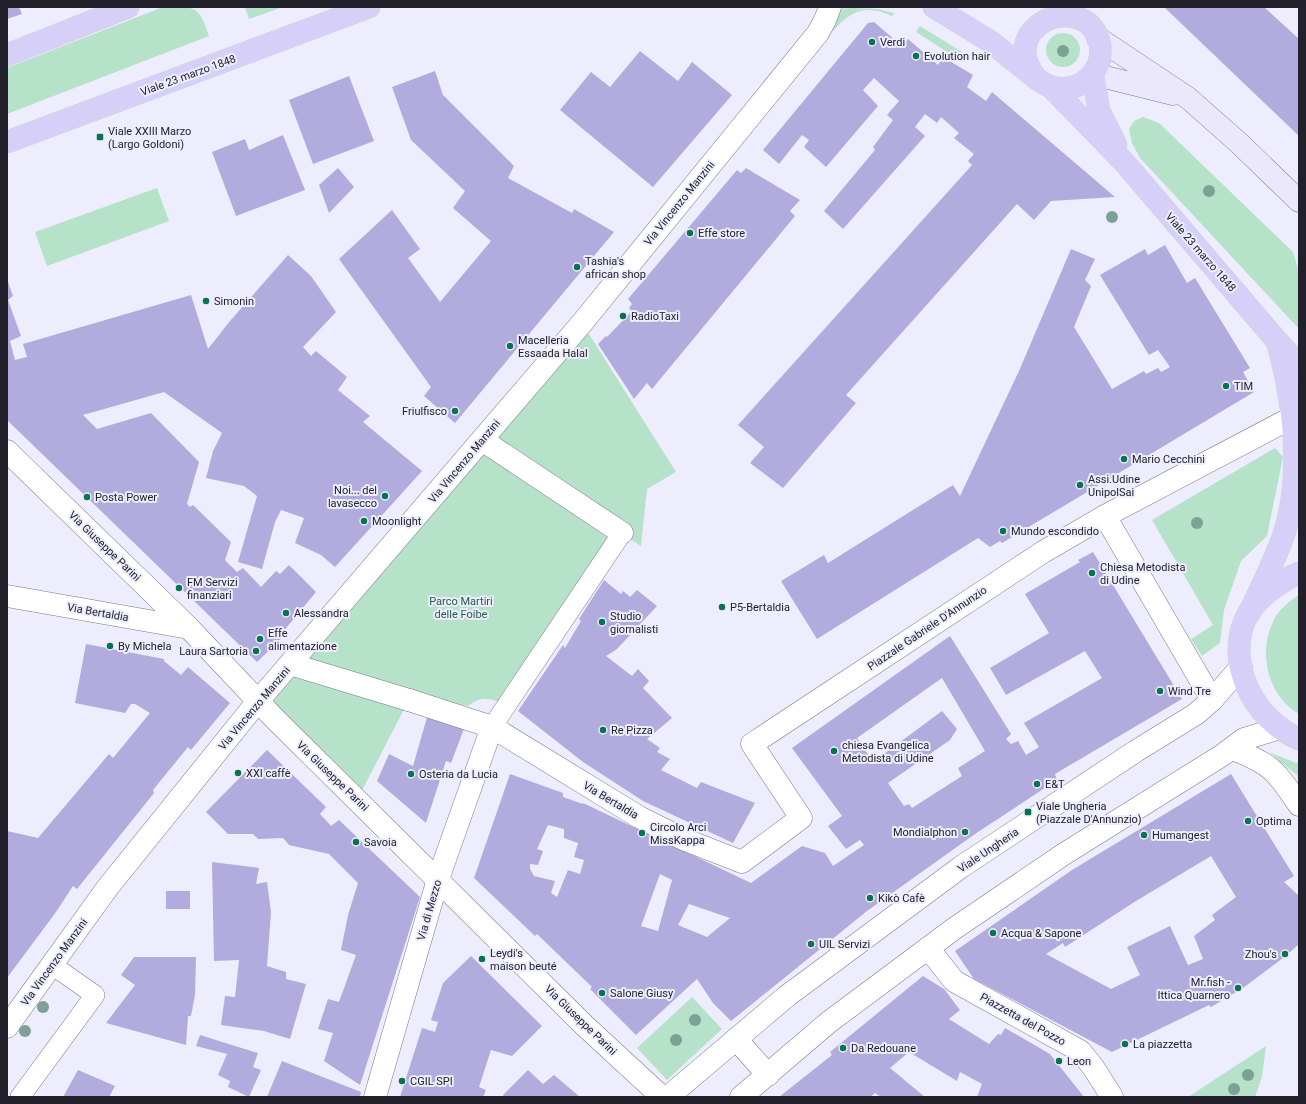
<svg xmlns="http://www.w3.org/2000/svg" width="1306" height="1104" viewBox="0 0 1306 1104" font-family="Roboto,sans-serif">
  <rect width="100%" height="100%" fill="#eeedfd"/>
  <g fill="#b5e2c9">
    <path d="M163,7c31,0 36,-3 46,29l-202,78v-46z"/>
    <path d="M245,7h38l-34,12z"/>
    <path d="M852,8l25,1 17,4 -2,3c-25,-12 -41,-6 -59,15l-8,-4 9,-18z"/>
    <path d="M920,26l42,26 -4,7 -42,-27z"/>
    <circle cx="1063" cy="50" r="17"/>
    <path d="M1143,117l16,6 134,129 6,20v57l-159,-171 -8,-15 -3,-14 5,-8z"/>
    <path d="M157,188l12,33 -122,45 -12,-34z"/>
    <path d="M582,323l94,149 -29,17 -6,57 -19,-12 -122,168c-13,-5 -21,-5 -32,4l-56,-12 -55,106 -99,-99z"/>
    <path d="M1275,448l8,9 -16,79 -26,25 -17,49 -4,33 -18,13 -11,-17 22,-14 -61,-105z"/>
    <path d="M1299,595v119c-30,-17 -41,-59 -27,-90 5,-13 16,-22 27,-29z"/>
    <path d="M1269,752l30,12v13z"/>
    <path d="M692,997l30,32 -55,51 -30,-32z"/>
    <path d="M1266,1046l-4,31 -7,20h-67z"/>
  </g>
  <g fill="#b2abde" fill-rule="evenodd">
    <path d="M7,7h12l3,7 -15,5z"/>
    <path d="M1164,7h100l35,32v97z"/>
    <path d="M874,22l28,24 6,-7 30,26 5,-8 30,18 -6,12 19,14 6,-9 123,105 -64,4 -17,19 -17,-16 -171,191 10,8 -73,85 -33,-25 14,-16 -26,-22 234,-260 -4,-4 6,-7 -20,-16 5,-5 -18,-16 -4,6 -12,-9 -10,13 10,9 -82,93 -19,-18 51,-61 -2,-3 20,-27 -6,-5 12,-14 -25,-23 -11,12 15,16 -52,61 -22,-20 5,-7 -7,-5 -23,29 -16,-14 105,-127z"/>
    <path d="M640,51l38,30 14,-19 40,33 -79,92 -93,-77 31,-38 19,15z"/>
    <path d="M435,71l8,24 71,71 -6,12 64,35 2,-4 40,23 -159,191 -31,-27 7,-9 -92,-128 53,-49 28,39 -12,9 32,44 51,-61 -38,-33 12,-17 -54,-51 -19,-53z"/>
    <path d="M349,76l25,65 -61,23 -24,-64z"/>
    <path d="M283,135l22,55 -69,26 -24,-64 33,-13 4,11z"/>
    <path d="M338,168l16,19 -25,26 -10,-28z"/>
    <path d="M746,168l54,32 -10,11 5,5 -143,173 -5,-6 -13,16 -36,-55 8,-8 1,1 25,-26 -3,-3 3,-4 -4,-5 109,-129 4,3z"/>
    <path d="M1165,245l22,38 8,-5 55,90 -7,4 11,20 -252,151 -2,-2 -10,6 -12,-9 -161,101 -36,-58 43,-26 4,8 125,-78 7,11 59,-125 52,-122 24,10 -10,21 6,6 -17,41 38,62 32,-18 2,3 12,-6 3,4 9,-5 -12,-17 -9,5 -49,-80 45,-26 3,6z"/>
    <path d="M288,255l23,21 25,36 -33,35 8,9 5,-5 31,26 -9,13 32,26 -7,6 59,49 -87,96 -14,-12 -26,-12 9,-25 -23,-8 -6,12 -13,47 -24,-7 19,-66 -13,-10 -38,-8 7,-27 9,-18 -58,-41 -81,23 14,14 54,-16 48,49 -12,42 3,3 3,-2 38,37 -6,18 12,12 6,-4 18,19 15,-16 4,3 9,-9 27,27 -34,41 3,2 -28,27 -250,-242v-141l6,17 -5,4 13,36 -11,5 5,19 12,-3 -4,-13 168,-49 17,54 22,-28z"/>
    <path d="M1093,552l89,147 -127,75 2,6 -82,54 -108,77 -136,110 -18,-18 -16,-24 -61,56 -46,-46 2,-2 -55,-53 -2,2 -61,-58 36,-104 53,19v4l20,7v-1l168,80 51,-37 23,7 8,13 31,-21 -4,-5 -14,9 -18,-23 14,-10 -50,-68 158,-112 61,98 -5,5 5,5 7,-3 8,14 13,-8 -15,-24 78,-45 -17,-27 -79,44 -16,-27 59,-35 -24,-39 55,-32 -2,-2zM942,678l43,73 -27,17 4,8 -50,32 -3,-4 -5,2 -16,-23 62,-43 7,-11 -15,-18 -69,51 -16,-24zM548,825l16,4v9l14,5 -4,14 10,3 -4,14 -12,-4 -11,27 -6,-4 4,-12 -21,-5 -4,-7v-5l8,1 5,-14 -6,-2zM660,874l12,6 -14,51 -17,-5zM689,904l41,14 -23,19 -29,-12z"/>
    <path d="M604,580l17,14 2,-3 7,6 7,-7 20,16 -40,43 -11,7 26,20 6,-7 11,12 -6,7 29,30 -25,21 13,9 -3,4 13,7 -9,11 36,18 4,-6 54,21 -22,40 -90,-42 -60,-39 -65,-51 45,-66 2,3 16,-27 -2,-2z"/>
    <path d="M86,644l78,15v2l17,14 7,-8 42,36 -39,47 -3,-3 -35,43 1,3 -77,96 -4,-3 -17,26 -49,66v-147l31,7 71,-84 4,4 37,-45 -15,-9h-4l-6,9 -50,-10z"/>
    <path d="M428,714l37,12 -14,37 -5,-2 -20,62 -49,-42 12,-27 24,12z"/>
    <path d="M267,750l59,57 -6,7 11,12 8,-6 81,77 -60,188 -36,-24 9,-28 -15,-4 10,-30 11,3 17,-47 -15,-5 7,-35 10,-32 -29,-29 -40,-9 -6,-7 -25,1 -5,-5h-25l-22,-22z"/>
    <path d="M1231,774l63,102 -10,6 15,14v48l-12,11 -44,33 -32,19 -2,-2 -97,47 -138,-73 -19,-28 117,-81zM1211,856l25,41 -24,18 3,5 -21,16 9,23 -15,6 -18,-39 -43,21 13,28 -29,14 -65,-35 17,-11 2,4 71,-46z"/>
    <path d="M212,862l47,6 -3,16 11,-2 4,30 -4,54 19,6v7l20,5 -16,55 -26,-8 -43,-6 4,-29 10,1 4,-37 -25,1z"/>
    <rect x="166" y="891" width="24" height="18"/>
    <path d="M471,956l71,70 -30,30 -21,-6 -12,37 7,3 -3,7h-83l22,-69 13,4 3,-10 -7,-2 12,-37z"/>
    <path d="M134,957h62l-1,38 -4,21h-3l-2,29 -80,-22 29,-38 -14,-10z"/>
    <path d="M923,976l21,13 16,21 -11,9 40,25 9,-10 3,1 4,-7 45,26 34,43h-107l5,-13 -22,-12 -3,9 -48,-29 -19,16 35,29h-44l-6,-4 -5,4h-91l53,-42 -2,-3z"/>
    <path d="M200,1035l58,18 -5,14 8,3 -12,27 -21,-10 2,-6 -12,-6 9,-21 -31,-8z"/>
    <path d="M282,1061l79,31 -1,5h-93z"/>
    <path d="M78,1070l37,16 -6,11h-46z"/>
    <path d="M528,1070l15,14 11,-9 26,22h-76l-1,-2z"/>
  </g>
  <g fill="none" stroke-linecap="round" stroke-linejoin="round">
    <g stroke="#7a778f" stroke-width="20">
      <g id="service">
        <path d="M492,727l130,-194"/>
        <path d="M20,1097l75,-102 -43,-30"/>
      </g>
    </g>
    <g stroke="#7a778f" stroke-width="23">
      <g id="pedestrian">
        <path d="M482,440l140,93"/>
        <path d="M290,664l119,36"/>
      </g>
    </g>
    <g stroke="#7a778f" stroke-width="23">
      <g id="minor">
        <path d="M7,451l182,177 86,91 309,306 78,72"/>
        <path d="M1105,516l107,184"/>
        <path d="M7,596l182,32"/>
        <path d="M409,700l83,27 147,90 44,22 59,23 59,-44 -49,-74 291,-192 62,-36 188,-99"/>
        <path d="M928,948l26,33 126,70 13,16 19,30"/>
        <path d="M7,1027l101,-140 150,-186 324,-378 236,-290 7,-13 5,-13"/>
        <path d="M736,1039l32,36"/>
        <path d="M375,1097l63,-218 54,-152"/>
      </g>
    </g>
    <g stroke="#7a778f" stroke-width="23">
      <g id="tertiary">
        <path d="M1232,749c39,14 45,23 67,56"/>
        <path d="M668,1097l119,-101 174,-129 175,-116 60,-37 16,-14 29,-33"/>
        <path d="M741,1097l88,-75 126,-94 109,-74 157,-98 23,-17 36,-11"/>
      </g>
    </g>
    <g stroke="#7a778f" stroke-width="23">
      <g id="secondary">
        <path d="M1098,38l90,60 51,45 60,58"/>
        <path d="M1093,74l80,20"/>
      </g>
    </g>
    <g stroke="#d3d3d5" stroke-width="23">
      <g id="primary">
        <path d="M934,7l57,35 46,37c40,31 87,-21 51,-56 -33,-23 -87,14 -51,56"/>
        <path d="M7,55l121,-48"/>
        <path d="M1093,74l6,37 17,34"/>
        <path d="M1052,88l72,74 153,179 22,23"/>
        <path d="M7,142l362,-135"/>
        <path d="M1299,573c-17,7 -40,24 -50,39 -27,46 4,108 50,127"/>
        <path d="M1250,612c12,-27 26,-53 35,-81 18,-61 9,-127 -7,-187"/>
      </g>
    </g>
    <use href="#service" stroke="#fff" stroke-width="19"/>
    <use href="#pedestrian" stroke="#fff" stroke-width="22"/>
    <use href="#minor" stroke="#fff" stroke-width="22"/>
    <use href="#tertiary" stroke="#fff" stroke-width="22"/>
    <use href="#secondary" stroke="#ebe7fc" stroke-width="22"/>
    <use href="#primary" stroke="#d6d0f8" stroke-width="22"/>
  </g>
  <g fill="#7da097">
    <circle cx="1063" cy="51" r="6"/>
    <circle cx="1209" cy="191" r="6"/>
    <circle cx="1112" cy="217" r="6"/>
    <circle cx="1197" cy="523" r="6"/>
    <circle cx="43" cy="1007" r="6"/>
    <circle cx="695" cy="1020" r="6"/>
    <circle cx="25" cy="1031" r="6"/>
    <circle cx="676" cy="1040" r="6"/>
    <circle cx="1248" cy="1075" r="6"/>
    <circle cx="1234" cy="1089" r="6"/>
  </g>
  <g fill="#08734c" stroke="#eeedfd" stroke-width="1.5">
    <circle cx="872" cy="42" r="4"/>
    <circle cx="916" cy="56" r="4"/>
    <rect x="96" y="133" width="8" height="8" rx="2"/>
    <circle cx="690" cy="233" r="4"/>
    <circle cx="577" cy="267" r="4"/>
    <circle cx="206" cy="301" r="4"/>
    <circle cx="623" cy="316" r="4"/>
    <circle cx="510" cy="346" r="4"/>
    <circle cx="1226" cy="386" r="4"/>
    <circle cx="455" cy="411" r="4"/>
    <circle cx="1124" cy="459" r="4"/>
    <circle cx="1080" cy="485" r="4"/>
    <circle cx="385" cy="496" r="4"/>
    <circle cx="87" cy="497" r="4"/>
    <circle cx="364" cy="521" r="4"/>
    <circle cx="1003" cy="531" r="4"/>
    <circle cx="1092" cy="573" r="4"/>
    <circle cx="179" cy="588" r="4"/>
    <circle cx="722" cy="607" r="4"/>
    <circle cx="286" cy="613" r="4"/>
    <circle cx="602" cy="622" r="4"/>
    <circle cx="260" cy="639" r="4"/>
    <circle cx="110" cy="646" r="4"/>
    <circle cx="256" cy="651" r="4"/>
    <circle cx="1160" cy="691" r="4"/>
    <circle cx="603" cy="730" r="4"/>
    <circle cx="834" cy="751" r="4"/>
    <circle cx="238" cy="773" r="4"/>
    <circle cx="411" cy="774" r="4"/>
    <circle cx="1037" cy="784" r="4"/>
    <rect x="1024" y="808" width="8" height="8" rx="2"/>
    <circle cx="1248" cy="821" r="4"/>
    <circle cx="965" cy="832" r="4"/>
    <circle cx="642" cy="833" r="4"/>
    <circle cx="1144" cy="835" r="4"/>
    <circle cx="356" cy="842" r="4"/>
    <circle cx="870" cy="898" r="4"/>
    <circle cx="993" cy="933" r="4"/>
    <circle cx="811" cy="944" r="4"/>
    <circle cx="1285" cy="954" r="4"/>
    <circle cx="482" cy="959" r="4"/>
    <circle cx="1238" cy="988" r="4"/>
    <circle cx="602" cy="993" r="4"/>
    <circle cx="1125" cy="1044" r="4"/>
    <circle cx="843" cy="1048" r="4"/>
    <circle cx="1059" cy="1061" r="4"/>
    <circle cx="402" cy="1081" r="4"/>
  </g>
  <g text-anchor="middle" stroke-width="4" stroke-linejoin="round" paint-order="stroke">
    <g font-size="11" fill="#22212b" stroke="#eeedfd" text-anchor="start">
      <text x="880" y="46">Verdi</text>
      <text x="924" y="60">Evolution hair</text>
      <text x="108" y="135">Viale XXIII Marzo<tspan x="108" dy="13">(Largo Goldoni)</tspan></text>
      <text x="698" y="237">Effe store</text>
      <text x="585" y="265">Tashia's<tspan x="585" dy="13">african shop</tspan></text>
      <text x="214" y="305">Simonin</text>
      <text x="631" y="320">RadioTaxi</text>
      <text x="518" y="344">Macelleria<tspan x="518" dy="13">Essaada Halal</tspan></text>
      <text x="1234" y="390">TIM</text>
      <text x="447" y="415" text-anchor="end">Friulfisco</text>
      <text x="1132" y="463">Mario Cecchini</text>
      <text x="1088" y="483">Assi.Udine<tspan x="1088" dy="13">UnipolSai</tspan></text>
      <text x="377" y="494" text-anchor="end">Noi... del<tspan x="377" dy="13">lavasecco</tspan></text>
      <text x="95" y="501">Posta Power</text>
      <text x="372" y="525">Moonlight</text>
      <text x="1011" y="535">Mundo escondido</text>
      <text x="1100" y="571">Chiesa Metodista<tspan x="1100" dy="13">di Udine</tspan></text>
      <text x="187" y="586">FM Servizi<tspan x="187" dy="13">finanziari</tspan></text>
      <text x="730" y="611">P5-Bertaldia</text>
      <text x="294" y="617">Alessandra</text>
      <text x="610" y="620">Studio<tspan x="610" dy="13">giornalisti</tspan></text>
      <text x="268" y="637">Effe<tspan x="268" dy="13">alimentazione</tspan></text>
      <text x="118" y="650">By Michela</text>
      <text x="248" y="655" text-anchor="end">Laura Sartoria</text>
      <text x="1168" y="695">Wind Tre</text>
      <text x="611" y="734">Re Pizza</text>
      <text x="842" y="749">chiesa Evangelica<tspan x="842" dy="13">Metodista di Udine</tspan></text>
      <text x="246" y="777">XXI caffè</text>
      <text x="419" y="778">Osteria da Lucia</text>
      <text x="1045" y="788">E&amp;T</text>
      <text x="1036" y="810">Viale Ungheria<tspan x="1036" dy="13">(Piazzale D'Annunzio)</tspan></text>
      <text x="1256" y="825">Optima</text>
      <text x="650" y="831">Circolo Arci<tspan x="650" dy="13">MissKappa</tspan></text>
      <text x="957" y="836" text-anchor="end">Mondialphon</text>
      <text x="1152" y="839">Humangest</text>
      <text x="364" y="846">Savoia</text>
      <text x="878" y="902">Kikò Cafè</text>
      <text x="1001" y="937">Acqua &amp; Sapone</text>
      <text x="819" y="948">UIL Servizi</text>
      <text x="490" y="957">Leydi's<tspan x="490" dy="13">maison beuté</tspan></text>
      <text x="1277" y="958" text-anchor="end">Zhou's</text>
      <text x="1230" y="986" text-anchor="end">Mr.fish -<tspan x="1230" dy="13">Ittica Quarnero</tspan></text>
      <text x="610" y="997">Salone Giusy</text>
      <text x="1133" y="1048">La piazzetta</text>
      <text x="851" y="1052">Da Redouane</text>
      <text x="1067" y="1065">Leon</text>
      <text x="410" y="1085">CGIL SPI</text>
    </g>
    <g font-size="11" fill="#22212b" stroke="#eeedfd">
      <text transform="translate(188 75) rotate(-20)" y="4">Viale 23 marzo 1848</text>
      <text transform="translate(679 203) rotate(-51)" y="4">Via Vincenzo Manzini</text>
      <text transform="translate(1201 252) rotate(49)" y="4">Viale 23 marzo 1848</text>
      <text transform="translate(464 461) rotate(-50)" y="4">Via Vincenzo Manzini</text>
      <text transform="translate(105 546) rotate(44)" y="4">Via Giuseppe Parini</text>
      <text transform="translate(98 612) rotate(10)" y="4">Via Bertaldia</text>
      <text transform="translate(927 628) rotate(-34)" y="4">Piazzale Gabriele D'Annunzio</text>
      <text transform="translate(254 708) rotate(-50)" y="4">Via Vincenzo Manzini</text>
      <text transform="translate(333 776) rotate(44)" y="4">Via Giuseppe Parini</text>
      <text transform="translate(611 800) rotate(31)" y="4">Via Bertaldia</text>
      <text transform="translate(988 850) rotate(-34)" y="4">Viale Ungheria</text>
      <text transform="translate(429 910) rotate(-74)" y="4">Via di Mezzo</text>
      <text transform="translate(54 962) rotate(-54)" y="4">Via Vincenzo Manzini</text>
      <text transform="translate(1023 1019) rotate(29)" y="4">Piazzetta del Pozzo</text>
      <text transform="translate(581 1020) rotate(44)" y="4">Via Giuseppe Parini</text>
    </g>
    <g font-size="11" fill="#206144" stroke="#eeedfd">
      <text x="461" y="605">Parco Martiri<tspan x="461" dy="13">delle Foibe</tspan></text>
    </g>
  </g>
  <rect width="1306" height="1104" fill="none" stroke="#22212b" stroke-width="16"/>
</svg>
